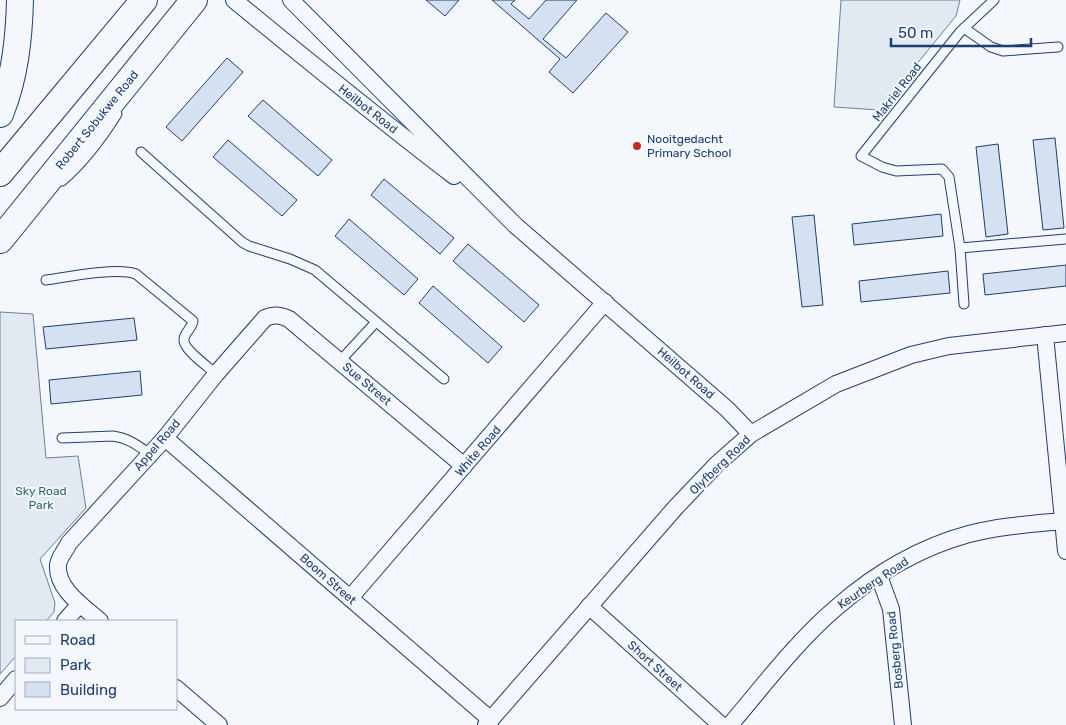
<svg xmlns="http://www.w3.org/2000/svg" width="1066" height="725" viewBox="0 0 1066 725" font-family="Rubik,sans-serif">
  <rect width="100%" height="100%" fill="#f4f7fb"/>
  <g fill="#e3e9f0" stroke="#687fa3">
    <path d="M841,0h119l-4,16 -77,94 -45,-3z"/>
    <path d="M0,312l33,2 13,144 32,-2 8,52 -46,51 15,44 -1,9 -8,9h-30v35l-16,18z"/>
  </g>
  <g fill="#d5e0f0" stroke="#1d3f73">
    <path d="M426,0h33l-14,16z"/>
    <path d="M492,0h23l-4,4 18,15 17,-19h31l-34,39 23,19 40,-45 22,19 -55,61 -24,-21 11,-13z"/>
    <path d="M227,58l16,14 -61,69 -16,-14z"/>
    <path d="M263,100l69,60 -14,16 -70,-60z"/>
    <path d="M1055,138l9,90 -21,2 -10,-90z"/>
    <path d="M228,140l69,60 -15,16 -69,-59z"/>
    <path d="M998,144l10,90 -22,3 -10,-90z"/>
    <path d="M384,179l70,59 -14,16 -69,-59z"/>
    <path d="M941,214l2,22 -89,9 -2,-21z"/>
    <path d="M814,215l9,90 -21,2 -10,-90z"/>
    <path d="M349,219l69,60 -14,16 -69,-59z"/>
    <path d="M468,244l71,61 -15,17 -71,-61z"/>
    <path d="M1066,265v21l-81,9 -2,-21z"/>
    <path d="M948,271l2,22 -89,9 -2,-21z"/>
    <path d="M433,286l69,61 -14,16 -69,-60z"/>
    <path d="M134,318l3,22 -91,9 -3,-22z"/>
    <path d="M140,371l2,24 -91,9 -2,-24z"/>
  </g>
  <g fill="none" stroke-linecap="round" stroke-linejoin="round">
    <g stroke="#1d3f73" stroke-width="11">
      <g id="service">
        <path d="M994,0l-34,32 -99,124 21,11 14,4 46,-2 7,8 11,71 106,-9"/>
        <path d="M964,28l27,19 12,4 55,-4"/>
        <path d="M141,152l101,90 7,4 41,13 25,11 129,109"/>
        <path d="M62,181c22,-19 40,-43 55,-67"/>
        <path d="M960,248l4,56"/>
        <path d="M46,280c21,-3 71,-13 90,-6l57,47c-1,7 -8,11 -9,18 -2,10 25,28 32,35"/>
        <path d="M340,361l36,-39"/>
        <path d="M62,438l51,-2c15,2 24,9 37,18"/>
      </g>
    </g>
    <g stroke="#1d3f73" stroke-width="18">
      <g id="minor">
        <path d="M234,0c73,60 145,119 220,176"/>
        <path d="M291,0l224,225 212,184 24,25"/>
        <path d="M1045,335l21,216"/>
        <path d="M165,438l326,282"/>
        <path d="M879,576l12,33 12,116"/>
        <path d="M350,598l255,-296"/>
        <path d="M589,606l132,119"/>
        <path d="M65,621l15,-17"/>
        <path d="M100,621c-16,-14 -44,-32 -42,-56 1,-8 8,-15 11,-22l96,-105 51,-64 49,-56c9,-4 15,-3 24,1l175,147"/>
        <path d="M176,688l43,37"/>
        <path d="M0,698l16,-19"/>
        <path d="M486,725l190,-218 41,-43 34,-30 85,-50 75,-29 38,-9 117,-13"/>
        <path d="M730,725c34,-40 67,-84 107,-118 38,-33 84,-60 132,-73 31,-8 63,-10 94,-13"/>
      </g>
    </g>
    <g stroke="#1d3f73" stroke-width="28">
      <g id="primary">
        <path d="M0,114c15,-37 19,-75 20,-114"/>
        <path d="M0,173l144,-173"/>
        <path d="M0,240l194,-240"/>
      </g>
    </g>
    <use href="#service" stroke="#f4f7fb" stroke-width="9"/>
    <use href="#minor" stroke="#f4f7fb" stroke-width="16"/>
    <use href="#primary" stroke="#f4f7fb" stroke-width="26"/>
  </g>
  <circle fill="#c62828" stroke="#f4f7fb" stroke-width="2" cx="637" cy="146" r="5"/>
  <g text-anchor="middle" stroke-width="4" stroke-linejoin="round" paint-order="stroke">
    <g font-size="12" fill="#1d3f73" stroke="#f4f7fb">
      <text transform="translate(897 92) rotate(-52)" y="4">Makriel Road</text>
      <text transform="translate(368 109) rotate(38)" y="4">Heilbot Road</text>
      <text transform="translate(97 120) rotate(-51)" y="4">Robert Sobukwe Road</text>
      <text transform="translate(686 373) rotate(41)" y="4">Heilbot Road</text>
      <text transform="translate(367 384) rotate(40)" y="4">Sue Street</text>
      <text transform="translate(157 445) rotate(-49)" y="4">Appel Road</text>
      <text transform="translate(478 451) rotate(-49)" y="4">White Road</text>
      <text transform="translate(720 465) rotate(-44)" y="4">Olyfberg Road</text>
      <text transform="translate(328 579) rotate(41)" y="4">Boom Street</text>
      <text transform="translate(873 583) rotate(-34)" y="4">Keurberg Road</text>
      <text transform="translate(895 650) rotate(-96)" y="4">Bosberg Road</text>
      <text transform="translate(655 666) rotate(42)" y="4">Short Street</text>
    </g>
    <g font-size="12" fill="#1d3f73" stroke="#f4f7fb" text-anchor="start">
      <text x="647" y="143">Nooitgedacht<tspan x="647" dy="14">Primary School</tspan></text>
    </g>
    <g font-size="12" fill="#2c6c60" stroke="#f4f7fb">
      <text x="41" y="495">Sky Road<tspan x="41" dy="14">Park</tspan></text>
    </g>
  </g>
  <rect x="15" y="620" width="162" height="90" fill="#f4f7fb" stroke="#9eadc5"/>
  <rect x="25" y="636" width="25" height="8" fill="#f4f7fb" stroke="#9eadc5"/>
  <text x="60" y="645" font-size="15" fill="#1d3f73">Road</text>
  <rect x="25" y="658" width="25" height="15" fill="#e3e9f0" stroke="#9eadc5"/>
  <text x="60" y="670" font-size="15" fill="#1d3f73">Park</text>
  <rect x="25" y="682" width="25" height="15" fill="#d5e0f0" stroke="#9eadc5"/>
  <text x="60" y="695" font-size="15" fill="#1d3f73">Building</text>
  <path d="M891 38v8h140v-8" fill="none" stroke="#1d3f73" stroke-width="2.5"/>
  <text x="898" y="38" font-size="15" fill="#1d3f73" stroke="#f4f7fb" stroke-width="4" paint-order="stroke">50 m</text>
</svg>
